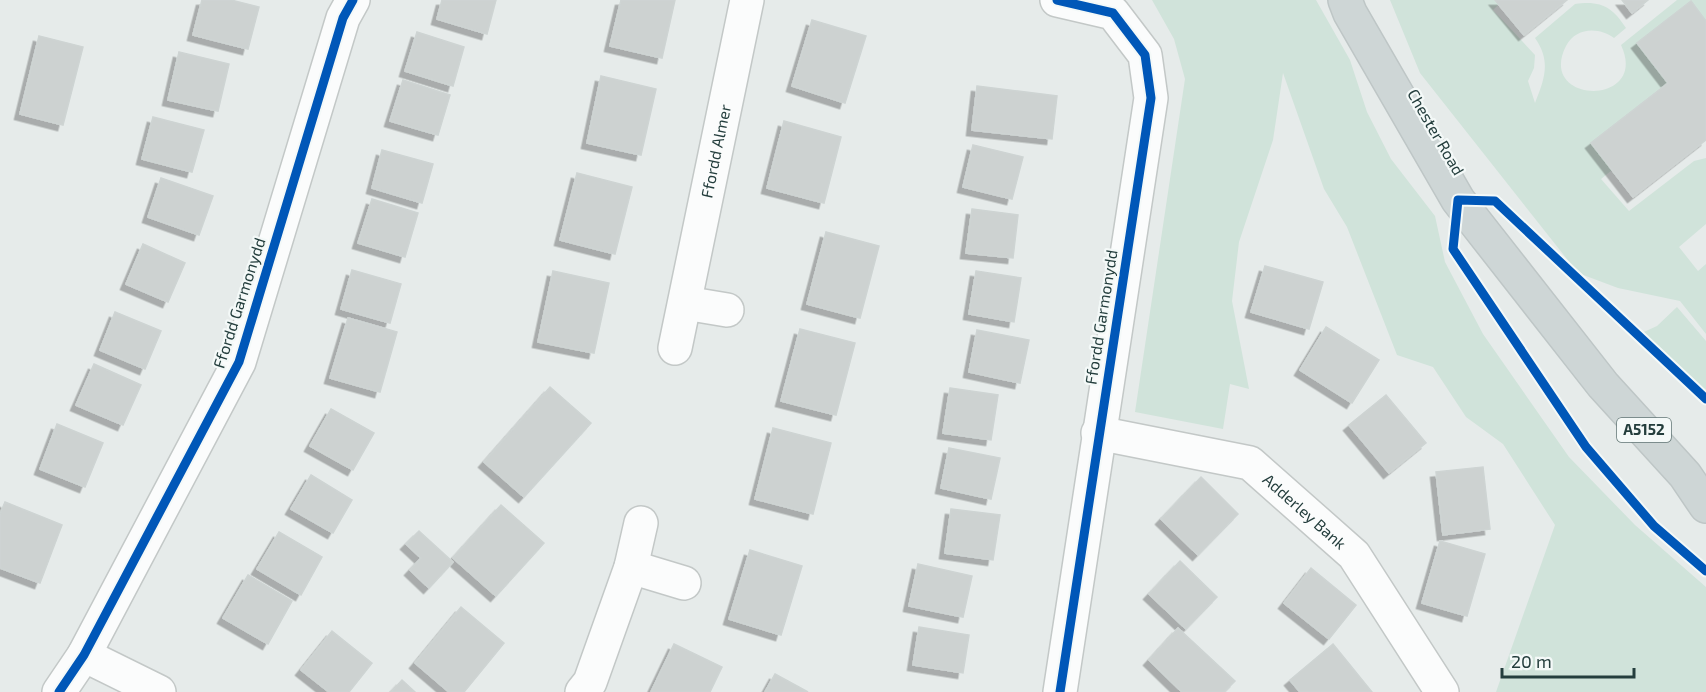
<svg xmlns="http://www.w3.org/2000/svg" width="1706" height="692" viewBox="0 0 1706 692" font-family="'Exo 2',sans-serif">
  <defs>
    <filter id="shadow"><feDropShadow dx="-5.5" dy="5.5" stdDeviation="0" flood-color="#0004"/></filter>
  </defs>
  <rect width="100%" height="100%" fill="#e6ebea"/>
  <g fill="#d0e3da">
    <path d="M1152,0h164l34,60 17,52 24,47 44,57 10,46 38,72 86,123 66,68 71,62v105h-210l59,-167 -52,-81 -37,-27 -33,-50 -36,-12 -50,-128 -23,-38 -41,-116 -10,67 -34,102 -7,59 17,88 -19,-5 -7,45 -88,-17 50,-333 -11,-40z"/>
    <path d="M1390,0h105l4,4 -6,6 42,45 -1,13 -6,13 7,22c10,-25 16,-42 0,-65l40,-34c27,-4 38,4 51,24l-12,10c-15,-11 -38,-11 -48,8 -30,59 84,61 55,-1l56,-45h29v21l-16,-19 -22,81 -77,60 21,27 -11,9 28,32 65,-50 12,-3v66l-27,23 19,24 8,-7v70l-26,-33 -62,-13 -40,-15 -158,-200z"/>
    <path d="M1677,307l29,34v55l-71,-60 22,-10z"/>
  </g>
  <g fill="#cdd2d1" stroke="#ced4d3" stroke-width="1.5" filter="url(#shadow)">
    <path d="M202,0h29l28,7 -11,42 -55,-14z"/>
    <path d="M442,0h54l-9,34 -50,-15z"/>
    <path d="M621,0h54l-13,58 -52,-12z"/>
    <path d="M1495,0h72l-43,35z"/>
    <path d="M1622,0h26l-16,13z"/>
    <path d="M1691,1l15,20v119l-73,57 -42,-54 77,-60 -31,-40z"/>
    <path d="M812,20l54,16 -21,67 -53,-17z"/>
    <path d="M417,32l47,15 -11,39 -48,-15z"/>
    <path d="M39,36l44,11 -20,78 -43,-11z"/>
    <path d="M179,52l50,12 -11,47 -50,-11z"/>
    <path d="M601,76l55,13 -15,66 -54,-12z"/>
    <path d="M403,80l47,15 -12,40 -48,-14z"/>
    <path d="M977,86l80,10 -5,43 -80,-9z"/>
    <path d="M153,117l51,13 -12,42 -50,-13z"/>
    <path d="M784,121l57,16 -17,66 -57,-15z"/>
    <path d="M973,145l50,12 -11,42 -49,-12z"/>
    <path d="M382,150l51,14 -11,39 -50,-15z"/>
    <path d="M577,173l55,14 -17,67 -55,-14z"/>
    <path d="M161,178l52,18 -14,39 -51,-18z"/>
    <path d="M372,199l46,14 -13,44 -47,-14z"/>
    <path d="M972,209l46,6 -5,43 -47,-5z"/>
    <path d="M826,232l53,14 -19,72 -53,-14z"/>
    <path d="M143,244l42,19 -17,39 -42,-18z"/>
    <path d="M1265,266l58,16 -14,47 -58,-17z"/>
    <path d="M352,270l49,14 -11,39 -49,-14z"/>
    <path d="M553,271l56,12 -15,70 -56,-11z"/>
    <path d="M976,271l45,7 -7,44 -45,-8z"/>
    <path d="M115,312l46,19 -16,38 -45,-19z"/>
    <path d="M348,318l49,14 -17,60 -50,-14z"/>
    <path d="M1326,327l53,33 -27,43 -52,-33z"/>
    <path d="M800,329l55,14 -19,72 -55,-14z"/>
    <path d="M977,330l52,10 -9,43 -51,-11z"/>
    <path d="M94,364l47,21 -18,40 -47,-20z"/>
    <path d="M550,387l41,36 -67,74 -40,-35z"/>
    <path d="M950,388l48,7 -7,45 -48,-7z"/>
    <path d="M1386,395l40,48 -37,30 -40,-48z"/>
    <path d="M331,409l43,24 -21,37 -43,-24z"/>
    <path d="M57,424l46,19 -18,44 -45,-18z"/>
    <path d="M773,428l58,15 -18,71 -58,-15z"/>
    <path d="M949,448l51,10 -9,41 -50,-11z"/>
    <path d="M1483,467l7,62 -47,6 -7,-63z"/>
    <path d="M311,475l41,25 -19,33 -42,-24z"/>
    <path d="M1201,477l37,37 -40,41 -37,-36z"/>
    <path d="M5,502l57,23 -22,58 -40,-15v-54z"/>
    <path d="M501,505l43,38 -48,53 -43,-38z"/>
    <path d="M951,509l49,6 -7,45 -48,-7z"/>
    <path d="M419,531l34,31 -24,26 -19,-18 11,-12 -15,-14z"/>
    <path d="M279,532l43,25 -21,38 -44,-26z"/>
    <path d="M1440,541l45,13 -18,62 -45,-13z"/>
    <path d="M750,550l52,16 -21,69 -52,-16z"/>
    <path d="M1180,561l37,36 -31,32 -37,-35z"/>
    <path d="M918,564l54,12 -9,41 -54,-11z"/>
    <path d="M1311,568l45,37 -27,34 -45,-36z"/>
    <path d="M248,575l44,26 -24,43 -45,-26z"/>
    <path d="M461,607l43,36 -40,49h-15l-34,-29z"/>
    <path d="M919,627l50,8 -6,38 -50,-8z"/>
    <path d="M1178,628l57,53 -11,11h-42l-33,-32z"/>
    <path d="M332,631l40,32 -23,29h-20l-28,-22z"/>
    <path d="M674,644l48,23 -12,25h-59z"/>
    <path d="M1333,644l39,48h-72l-10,-12z"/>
    <path d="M775,674l33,18h-43z"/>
    <path d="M402,680l13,12h-24z"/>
  </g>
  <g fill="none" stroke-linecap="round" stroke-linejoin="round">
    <g stroke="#c3c8c7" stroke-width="36">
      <g id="minor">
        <path d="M1057,0l56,13 32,42 6,43 -91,594"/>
        <path d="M685,303l42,7"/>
        <path id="s1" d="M675,348l72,-348"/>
        <path id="s2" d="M1098,433l152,30 104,92 88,137"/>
        <path d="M631,567l53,16"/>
        <path d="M84,655l75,37"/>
        <path d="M59,692l25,-37 155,-293 104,-344 10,-18"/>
        <path d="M582,692l8,-10 41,-115 10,-44"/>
      </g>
    </g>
    <g stroke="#bec6c6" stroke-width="36">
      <path id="primary" d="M1345,0l5,13 108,187 145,185 82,90 21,31"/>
    </g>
    <use href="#minor" stroke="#fbfcfc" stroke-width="33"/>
    <use href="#primary" stroke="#ced6d6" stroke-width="33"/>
    <g stroke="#f4f9f8" stroke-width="13">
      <g id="cycleway">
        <path d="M1057,0l56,13 32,42 6,43 -91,594"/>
        <path d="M1706,399l-211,-198 -37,-1 -5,49 133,198 68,79 52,45"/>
        <path d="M59,692l25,-37 155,-293 104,-344 10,-18"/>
      </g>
    </g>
    <use href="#cycleway" stroke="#0057b8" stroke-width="9"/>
  </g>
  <g text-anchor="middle" stroke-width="4.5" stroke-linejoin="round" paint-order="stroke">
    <rect fill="#f4f9f8" stroke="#627675" stroke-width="1.5" x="1617" y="418" width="54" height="24" rx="4.5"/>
    <g font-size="15" font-weight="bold" fill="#243e3d">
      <text x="1644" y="435">A5152</text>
    </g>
    <g font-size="16" fill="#243e3d" stroke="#f4f9f8">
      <text transform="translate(1436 132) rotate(60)" y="6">Chester Road</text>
      <text dy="6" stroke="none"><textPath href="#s1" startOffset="201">Ffordd Almer</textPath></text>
      <text transform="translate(239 303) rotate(-72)" y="6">Ffordd Garmonydd</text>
      <text transform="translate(1101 317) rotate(-81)" y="6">Ffordd Garmonydd</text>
      <text dy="6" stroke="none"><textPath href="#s2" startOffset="228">Adderley Bank</textPath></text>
    </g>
  </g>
  <path d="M1502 668v9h132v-9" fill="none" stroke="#243e3d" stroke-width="3"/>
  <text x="1511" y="668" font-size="18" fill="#243e3d" stroke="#f4f9f8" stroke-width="4.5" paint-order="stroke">20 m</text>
</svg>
